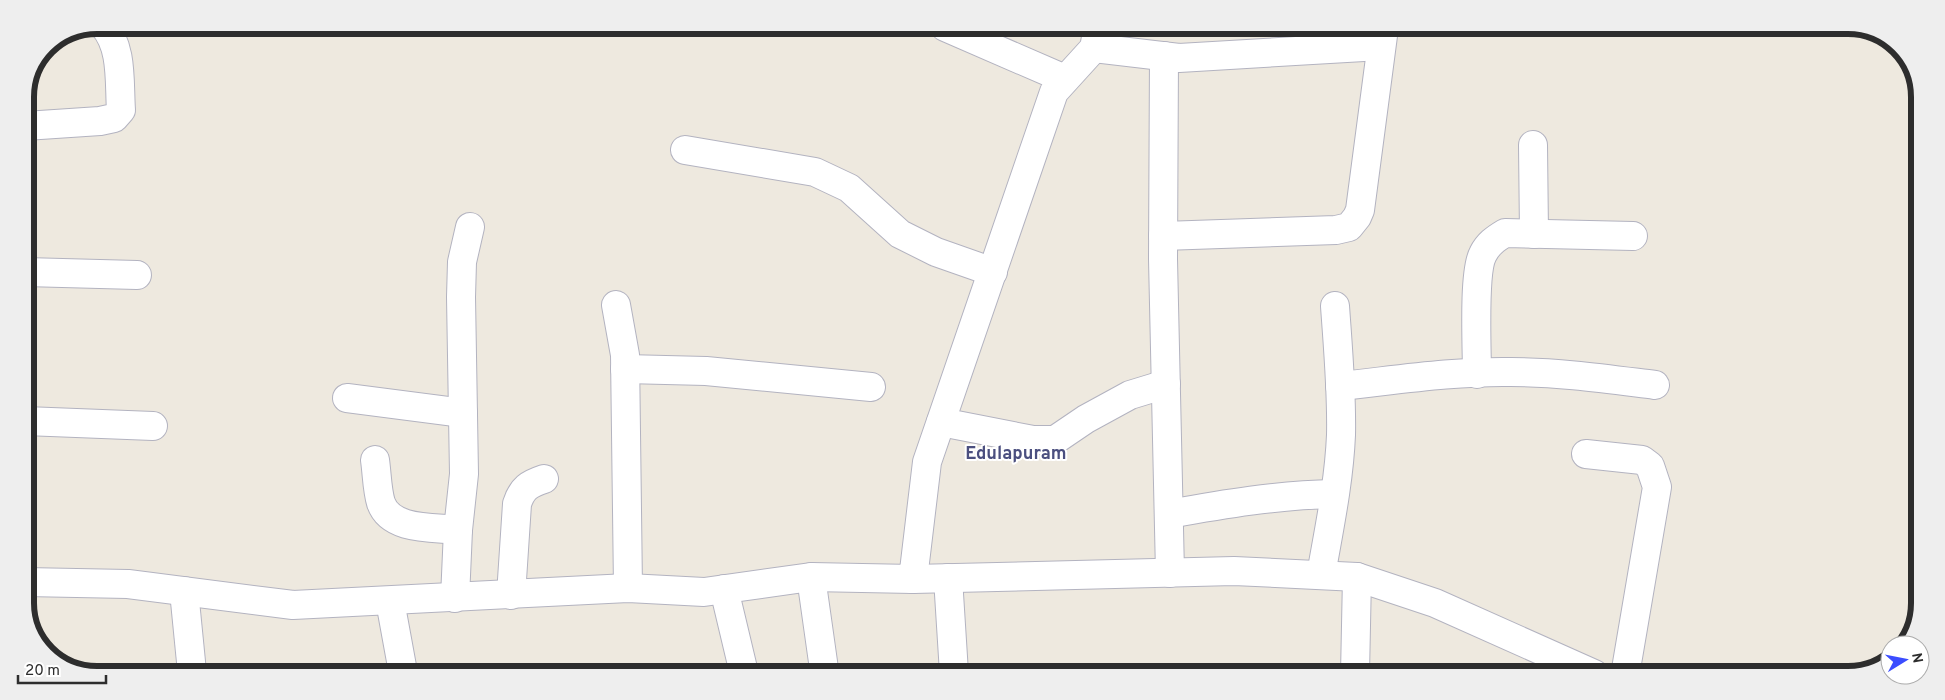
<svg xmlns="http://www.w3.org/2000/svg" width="1945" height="700" viewBox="0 0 1945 700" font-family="Overpass,sans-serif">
  <rect width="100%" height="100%" fill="#eee9df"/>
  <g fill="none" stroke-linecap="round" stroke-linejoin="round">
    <g stroke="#b3b3c0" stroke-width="30">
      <g id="minor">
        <path d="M945,27l120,52"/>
        <path d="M1094,48l85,10 202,-12"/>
        <path d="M1164,56l-1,203 7,314"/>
        <path d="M25,126l75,-5 14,-3 7,-8c-2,-28 2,-63 -18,-85"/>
        <path d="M1533,145l1,89"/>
        <path d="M685,150l130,22 34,16 51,46 36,18 57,20"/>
        <path d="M1163,236l173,-6 13,-3 8,-10 3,-7 24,-182"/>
        <path d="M25,272l112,3"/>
        <path d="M616,305l9,50 3,233"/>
        <path d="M625,369l81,2 165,16"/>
        <path d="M1477,374c0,-24 -4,-102 6,-120 5,-10 12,-15 22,-21l128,3"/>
        <path d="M1340,386c57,-6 114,-15 171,-14 48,0 96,7 144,13"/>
        <path d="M347,398l116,15"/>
        <path d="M25,421l128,5"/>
        <path d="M941,422l92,18h22l31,-21 44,-24 36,-11"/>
        <path d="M1586,454l56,6 8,6 7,21 -32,188"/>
        <path d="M375,460c2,14 2,30 6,43 10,28 53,24 77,27"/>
        <path d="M1169,514c55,-10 109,-19 165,-20"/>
        <path d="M1321,575c8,-46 18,-93 20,-140 1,-43 -3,-86 -6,-129"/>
        <path d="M811,577l13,92"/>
        <path d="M948,578l6,95"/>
        <path d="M913,579l321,-8 123,6 78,26 159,71"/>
        <path d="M25,582l103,2 165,21 335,-17 76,4 107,-15 102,2 14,-117 127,-370 40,-44 4,-21"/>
        <path d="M724,589l20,84"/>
        <path d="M184,591l8,81"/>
        <path d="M511,595l6,-91c5,-16 12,-20 27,-25"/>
        <path d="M455,598l3,-68 6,-56 -3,-177 1,-35 8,-35"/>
        <path d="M390,601l13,71"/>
        <path d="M1355,674l2,-97"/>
      </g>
    </g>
    <use href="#minor" stroke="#fff" stroke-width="28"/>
  </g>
  <g text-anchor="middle" stroke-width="4" stroke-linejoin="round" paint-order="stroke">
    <g font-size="18" font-weight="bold" fill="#4b4f7f" stroke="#fff">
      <text x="1016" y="459">Edulapuram</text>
    </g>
  </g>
  <path d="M0 0H1945V700H0ZM97 34H1848A63 63 0 0 1 1911 97V603A63 63 0 0 1 1848 666H97A63 63 0 0 1 34 603V97A63 63 0 0 1 97 34Z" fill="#eee" fill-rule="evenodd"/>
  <path fill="none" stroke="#2d2d2d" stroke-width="6" d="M97 34H1848A63 63 0 0 1 1911 97V603A63 63 0 0 1 1848 666H97A63 63 0 0 1 34 603V97A63 63 0 0 1 97 34Z"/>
  <g transform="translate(1905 660) rotate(80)"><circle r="24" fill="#ffffff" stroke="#ababab"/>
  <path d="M0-4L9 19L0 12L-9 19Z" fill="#3b4dff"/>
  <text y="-8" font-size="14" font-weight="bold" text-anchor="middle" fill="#2d2d2d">N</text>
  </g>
  <path d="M18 675v8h88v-8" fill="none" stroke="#2d2d2d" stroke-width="2.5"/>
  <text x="25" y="675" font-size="15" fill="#2d2d2d" stroke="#ffffff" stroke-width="4" paint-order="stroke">20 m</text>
</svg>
